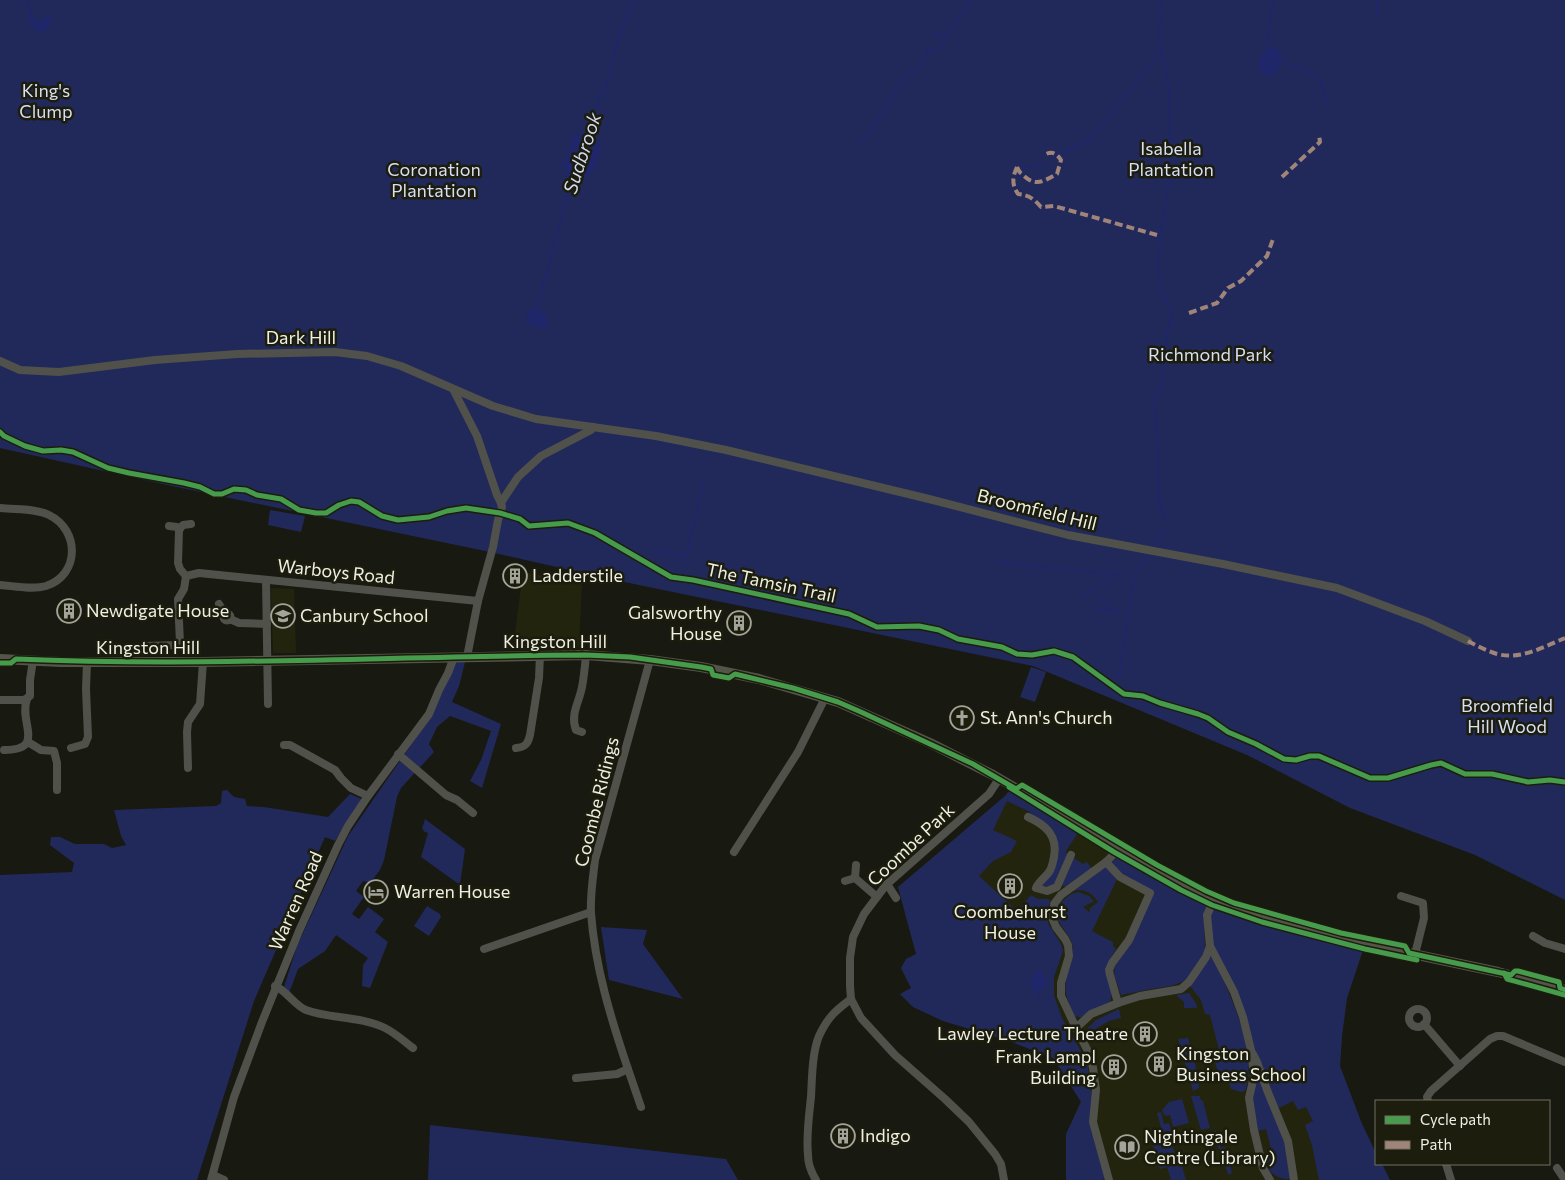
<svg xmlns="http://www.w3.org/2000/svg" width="1565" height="1180" viewBox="0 0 1565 1180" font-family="Commissioner,sans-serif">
  <rect width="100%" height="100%" fill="#181910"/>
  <g fill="#23240e">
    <path d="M523,572l59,11 -3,64 -66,1z"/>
    <path d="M271,588l23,1 2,64h-23z"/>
    <path d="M1009,791l134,82 65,32 60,21 95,24 -16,48 -5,38 -2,30 22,58 14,29v11h6l8,16h-324v-46l15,-33 -28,-43 -44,-17 -66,-20 -30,-14 -13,-13 11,-6 -10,-20 5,-9 10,-5 -18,-67 107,-91z"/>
  </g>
  <g fill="#21295a">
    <path d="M0,0h1565v900l-90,-45 -125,-47 -103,-53 -214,-89 -428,-88 -115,-26 -323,-67 -167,-37z"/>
    <path d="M270,510l35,6 -4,16 -33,-7z"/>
    <path d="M456,662h9l-6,24 -7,16 49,22 -19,64 -12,-7 11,-21 10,-29 -41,-15 -13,11 -8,17 5,8 -33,36 -4,9 -13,63 -4,10 -10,13 -7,-2 -7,10 8,6 -12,17 7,5 9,-12 16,12 -9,13 13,10 -18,46 -8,-2 1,-21 5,-7 -32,-23 -11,16 -27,18 -10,27 -5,-6 14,-44 51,-110 83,-120 9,-24z"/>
    <path d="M1031,667l15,5 -11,30 -15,-5z"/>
    <path d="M227,790l7,7 11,2 2,7 17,1 64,10 22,-23 12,5 -27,42 -10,-4 -71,164 -57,179h-197v-305l72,-3 2,-9 -24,-18 1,-8h9l15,7h29l8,4 14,-3 -5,-9 -7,-26 102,-4 5,-3 1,-12z"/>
    <path d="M1009,791l69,42 -12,18v2l17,11 4,-2 5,7 -27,18c-7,-6 -14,1 -22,-1l-1,-2 14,-42 -27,-27 1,-3 -23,-11 -14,29 24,11 -6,11 -18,9 -14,15 38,35 14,-16 7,4h11l1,2 -3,11 1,11 13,21 2,7 -9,26v18l8,23 25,44 5,32 -2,29 15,55 -4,2h-35v-46l15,-32 -28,-44 -44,-17 -66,-20 -30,-14 -13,-13 11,-6 -10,-20 5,-9 10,-5 -18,-67 107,-91z"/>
    <path d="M425,819l40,30 -5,36 -39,-28 7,-24 -5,-2 1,-1 -2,-1z"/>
    <path d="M1118,857l25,16 65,32 -4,16 1,29 -3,8 -15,22 -16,6 -20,3 -30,6 -7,-20 1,-10 37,-72 -30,-16 -11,-14z"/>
    <path d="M1106,865l11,14 -25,52 21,11v4l3,3c-3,6 -8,11 -9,18 -2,12 8,23 3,35l-27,16 -9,-2c-9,-21 -11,-26 -5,-49 1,-6 4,-13 4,-19 -1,-18 -27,-27 -11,-46 4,-5 10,-9 16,-10l11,4 5,5 -11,6 6,5 1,-1v-3l8,-6c-7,-10 -14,-14 -26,-11z"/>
    <path d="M427,906l13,8 1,3 -12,19 -15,-10z"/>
    <path d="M1212,907l56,19 95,24 -16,48 -5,38 -2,30 22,58 14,29v11h6l8,16h-71l-7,-35 -7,-20 8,-4 -7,-14 -8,3 -5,-9 -14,7 -9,-17 -57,-145 -4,-30z"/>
    <path d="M601,927l46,3 -4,14 40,55 -74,-19z"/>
    <path d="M1210,952c17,35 50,102 35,139l-4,1 -10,-3 -5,-16 -7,2 -6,-19 7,-3 -10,-38 -5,-1 -4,-14 -11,-14z"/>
    <path d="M1189,993l7,10 1,5h-13v-6l-8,-7z"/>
    <path d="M1119,1009l2,9 -12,3 -19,11 -2,-3h-1l9,-9z"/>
    <path d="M1188,1038l9,33 2,17 -6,3 -15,-52z"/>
    <path d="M1255,1065l30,74 6,40c-15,1 -24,-8 -27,-21l9,-2 -7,-27 -9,2 -5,-31z"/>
    <path d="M1191,1096h9v3l3,2 7,27 -9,2z"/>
    <path d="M1182,1099l7,24 -16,4 -3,-12 -5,1 -3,-6 7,-8z"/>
    <path d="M1161,1112l3,12 5,-1 6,21 -3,1 6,19 3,-1 5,17h-15l-4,-13 -7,2 -7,-24 7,-2 2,6 4,-2 -9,-34z"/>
    <path d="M430,1125l296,34 12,21h-310z"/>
    <path d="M1213,1131h3l5,17 4,-1 7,26 -4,2 -7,-25 -3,-2z"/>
  </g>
  <g fill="#1f266a">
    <path d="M32,13l3,7 4,2 4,-2 4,-6 4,1c1,9 -3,14 -11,17l-9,-6 -4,-11z"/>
    <path d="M1274,47l7,7c2,12 -3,18 -14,22l-6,-2c-3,-14 -3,-24 13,-27z"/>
    <path d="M574,134c11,2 20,3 27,12 -5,18 -5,28 -22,36l-13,-8 -4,-11c6,-9 9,-16 9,-27z"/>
    <path d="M537,308c10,6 12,10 10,22l-21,-7 2,-13z"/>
    <path d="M1038,970l4,2 5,8 -2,6 -5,4 -1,6 -3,-5 -3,-1c-3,-7 -2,-16 5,-20z"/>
  </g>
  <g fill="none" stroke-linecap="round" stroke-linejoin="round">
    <g stroke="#1f266a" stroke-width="2">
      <path d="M26,0l5,14"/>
      <path d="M1159,0l2,50 8,38 2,77 -12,83 -1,28 6,21 8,18 -7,27 -3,43 -8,13 3,33 2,68 6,19"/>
      <path d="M1377,16v-16"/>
      <path d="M934,32l11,5"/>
      <path d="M1269,48l-2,-3 5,-45"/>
      <path d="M1282,59l8,6 20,8 12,10 4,23"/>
      <path d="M584,137l3,-10 19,-41 13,-50 12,-28 2,-8"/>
      <path d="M861,143l13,-17 31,-50 14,-8 7,-15 2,-2 10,-2 33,-49"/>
      <path d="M1055,158l37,-20 69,-87"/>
      <path d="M1020,166l11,1 11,-3"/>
      <path d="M537,308l40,-147"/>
      <path d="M1153,547l10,-14 1,-5"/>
      <path d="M654,549l33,8 6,-32 4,-11 5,-32"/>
      <path d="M998,562l122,13"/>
      <path d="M1083,596l32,-20"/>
      <path d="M1096,597l23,16"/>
      <path d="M1095,608l20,3"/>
      <path d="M1119,677l15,-101 12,-18"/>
    </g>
    <g stroke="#50514a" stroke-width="8">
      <path d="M0,361l20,9 39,2 96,-12 82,-6 98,-2 32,4 34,10 92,40 43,13 120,17 70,14 203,49 139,36 155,29 114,24 88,33 43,20"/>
      <path d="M453,389l24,47 20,59 4,8"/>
      <path d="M0,508c15,2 35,0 49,7 31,15 31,60 -3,71 -14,4 -32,0 -46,-1"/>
      <path d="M191,524l-8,1 -4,5 -1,33 2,6 6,7 13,-3 10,1 269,27"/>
      <path d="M169,526l8,1 2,3"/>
      <path d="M266,580l2,124"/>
      <path d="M219,604l6,10"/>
      <circle cx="227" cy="617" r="3.5"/>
      <path d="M230,619l9,4 28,1"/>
      <path d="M145,646l33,-1 2,-2 -2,-44 6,-10 2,-13"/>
      <path d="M467,657l11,-56 15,-54 5,-27 4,-13 -1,-4 3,-5 14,-21 23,-21 50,-26 2,-3"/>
      <path d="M0,700h24l6,-4v-16l3,-20"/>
      <path d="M582,732l-6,-2c-6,-16 3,-27 6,-43 2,-10 3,-21 4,-32"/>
      <path d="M28,742l13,8 13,1 3,12v27"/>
      <path d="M284,745h6l45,25 6,8 10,10 17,8"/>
      <path d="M71,748l14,-4 3,-7 -2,-48 1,-27"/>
      <path d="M516,748c10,-1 12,-5 14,-13l9,-57 1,-23"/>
      <path d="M4,750c43,0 14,-28 23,-51"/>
      <path d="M398,754l48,41 11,5 16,13"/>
      <path d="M188,768l-1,-36 1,-10 12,-18 3,-42"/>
      <path d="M999,779l-10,15 -103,91 -22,29 -11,23 -3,21v28l1,13 10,19 34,37 50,44 24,23 26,32 6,10 3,16"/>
      <path d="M1028,817c18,8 30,19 26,40 -1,5 -2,11 -5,15 -4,6 -10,9 -13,16l11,3 10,-4 14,-32"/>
      <path d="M1119,849l-13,13 -45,33 -7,9 -1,16 3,7 9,12 3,6 1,11 -8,27v13l15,32 15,-14 27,-11 22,-7 41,-7 8,-7 17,-25 4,-11 -3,-31 7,-15"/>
      <path d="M734,852l64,-100 27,-54"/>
      <path d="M1106,862l14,15 30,16 -21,47 -17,23 -3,7 1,5 8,28"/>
      <path d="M856,865l-1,13 22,19"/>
      <path d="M845,881l10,-3"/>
      <path d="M887,884l9,14"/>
      <path d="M1401,896l22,7 1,15 -9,36"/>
      <path d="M1533,936l12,7 20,6"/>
      <path d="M1210,946l24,46 9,25 8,33 3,26 -5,22 5,32 9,38 7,12"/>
      <path d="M484,949l107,-37"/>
      <path d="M275,986c12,5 19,19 31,24 25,9 54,6 79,18 10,5 19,13 28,20"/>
      <circle cx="1418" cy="1018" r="9"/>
      <path d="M1424,1024l36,42"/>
      <path d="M1076,1028l14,27 3,13 3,22 -3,32 16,58"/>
      <path d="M1253,1054l4,8 10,28 21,51 6,39"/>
      <path d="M628,1069l13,38"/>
      <path d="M576,1078l41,-4 11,-5c-17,-50 -33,-102 -37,-156 -1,-17 2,-36 4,-53l55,-200"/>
      <path d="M1428,1101l-1,-4 4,-6 59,-52 7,-3h6l62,26"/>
      <path d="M1446,1164l5,16"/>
      <path d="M1557,1168l8,12"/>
      <path d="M213,1175l11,5"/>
      <path d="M211,1180l23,-83 28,-75 37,-91 39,-86 10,-19 20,-30 61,-82 10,-24 9,-17 6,-16"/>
      <path d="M816,1180c-5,-8 -8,-16 -8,-25 -2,-19 1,-39 3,-58 1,-18 1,-44 8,-61 9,-19 16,-25 32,-37"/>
    </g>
    <path stroke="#545448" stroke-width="10" d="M0,659l61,3h142l383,-7 64,5 51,7 58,12 79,23 92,41 63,32 173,100 72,35 137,36 123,26 67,18"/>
    <g stroke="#a18479" stroke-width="4" stroke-dasharray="8 4" stroke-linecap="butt">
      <path d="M1017,167c-5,11 -5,18 1,27 11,1 16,5 23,13l13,-1 103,29"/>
      <path d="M1017,167c2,6 3,5 7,9 12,11 20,5 33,-2l4,-14c-4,-6 -8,-9 -15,-6"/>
      <path d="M1282,177l38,-35 -1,-7"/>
      <path d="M1189,313l28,-10 11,-15 13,-7 26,-25 6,-17"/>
      <path d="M1468,641c9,5 19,10 29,13 24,6 46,-7 68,-16"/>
    </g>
    <g stroke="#1c1d0c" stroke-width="8">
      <g id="cycleway">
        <path d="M0,432l4,4 21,10 18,5 18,-1 12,2 35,16 21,5 55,10 16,4 14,7h8l12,-5 12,1 11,5 24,4 18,11 17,3h10l13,-8 12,-4 8,1 23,14 16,4 31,-3 18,-6 19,-3 34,5 20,6 9,7 39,-3 27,10 76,44 22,3 156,34 28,13 42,-1 20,4 19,9 44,8 15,7 15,1 22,-4 19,6 51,37 19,2 17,7 38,11 10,4 20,14 28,12 28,15 12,1 14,-4h9l51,22h18l43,-13 10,-2 24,11h27l36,8 22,-2 15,2"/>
        <path d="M0,663h11l5,-4c190,8 380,-3 570,-4l44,2 71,10 10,2 2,6 16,3 6,-4 58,14 45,14 23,10 112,52 43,25 6,-4 135,80 49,26 28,12 107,30 64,13 4,7 102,22 4,-4h3l41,11 1,6 5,2"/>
        <path d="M1009,787l105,65 67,38 31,15 50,17 103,27 52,11"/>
        <path d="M1504,973l3,6 58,16"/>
      </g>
    </g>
    <use href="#cycleway" stroke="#469c4c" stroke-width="5"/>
  </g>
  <defs>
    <g id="building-ring" transform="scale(1.25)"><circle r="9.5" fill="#1c1d0c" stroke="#a4a59a" stroke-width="1.5"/><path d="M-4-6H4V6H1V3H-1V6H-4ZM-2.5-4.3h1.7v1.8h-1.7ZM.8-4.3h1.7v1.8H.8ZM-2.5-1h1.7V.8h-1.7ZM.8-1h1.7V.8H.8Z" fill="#a4a59a"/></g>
    <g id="school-ring" transform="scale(1.25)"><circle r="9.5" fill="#1c1d0c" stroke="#a4a59a" stroke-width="1.5"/><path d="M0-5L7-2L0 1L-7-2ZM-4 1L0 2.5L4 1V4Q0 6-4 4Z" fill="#a4a59a"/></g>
    <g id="church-ring" transform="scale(1.25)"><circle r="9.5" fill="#1c1d0c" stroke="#a4a59a" stroke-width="1.5"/><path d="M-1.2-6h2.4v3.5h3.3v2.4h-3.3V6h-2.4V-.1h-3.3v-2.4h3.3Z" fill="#a4a59a"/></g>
    <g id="hotel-ring" transform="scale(1.25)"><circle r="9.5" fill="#1c1d0c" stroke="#a4a59a" stroke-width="1.5"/><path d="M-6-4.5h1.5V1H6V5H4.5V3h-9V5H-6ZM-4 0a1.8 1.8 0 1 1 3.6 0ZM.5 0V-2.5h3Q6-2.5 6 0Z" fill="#a4a59a"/></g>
    <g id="library-ring" transform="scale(1.25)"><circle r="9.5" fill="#1c1d0c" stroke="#a4a59a" stroke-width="1.5"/><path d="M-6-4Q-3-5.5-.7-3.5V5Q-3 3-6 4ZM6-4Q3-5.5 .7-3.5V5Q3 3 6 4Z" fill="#a4a59a"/></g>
  </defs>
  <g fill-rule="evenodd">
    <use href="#building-ring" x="515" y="576"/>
    <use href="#building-ring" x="69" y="611"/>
    <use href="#school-ring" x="283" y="616"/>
    <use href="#building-ring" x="739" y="623"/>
    <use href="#church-ring" x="962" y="718"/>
    <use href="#building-ring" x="1010" y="886"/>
    <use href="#hotel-ring" x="376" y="892"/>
    <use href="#building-ring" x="1145" y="1034"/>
    <use href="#building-ring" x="1159" y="1064"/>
    <use href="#building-ring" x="1114" y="1067"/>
    <use href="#building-ring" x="843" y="1136"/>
    <use href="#library-ring" x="1127" y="1147"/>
  </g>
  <g text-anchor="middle" stroke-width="5" stroke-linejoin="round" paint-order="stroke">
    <g font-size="18" fill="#d8dff5" stroke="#1c1d0c">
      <text x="46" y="97">King's<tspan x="46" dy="21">Clump</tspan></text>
      <text x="1171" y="155">Isabella<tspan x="1171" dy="21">Plantation</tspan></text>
      <text x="434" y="176">Coronation<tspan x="434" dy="21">Plantation</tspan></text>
      <text x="1210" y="361">Richmond Park</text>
      <text x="1507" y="712">Broomfield<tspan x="1507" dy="21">Hill Wood</tspan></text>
    </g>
    <g font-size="18" fill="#eff0e5" stroke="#1c1d0c">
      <text x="301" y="344">Dark Hill</text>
      <text transform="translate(1037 510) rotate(14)" y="6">Broomfield Hill</text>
      <text transform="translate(336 572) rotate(6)" y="6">Warboys Road</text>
      <text transform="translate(771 583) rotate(12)" y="6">The Tamsin Trail</text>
      <text x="555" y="648">Kingston Hill</text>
      <text x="148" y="654">Kingston Hill</text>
      <text transform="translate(597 802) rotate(-76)" y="6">Coombe Ridings</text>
      <text transform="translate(911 845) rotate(-43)" y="6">Coombe Park</text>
      <text transform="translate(296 901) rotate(-66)" y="6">Warren Road</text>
    </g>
    <g font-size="18" fill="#eff0e5" stroke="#1c1d0c" text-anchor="start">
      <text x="532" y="582">Ladderstile</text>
      <text x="86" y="617">Newdigate House</text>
      <text x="722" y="619" text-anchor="end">Galsworthy<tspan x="722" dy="21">House</tspan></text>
      <text x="300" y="622">Canbury School</text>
      <text x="980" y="724">St. Ann's Church</text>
      <text x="394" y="898">Warren House</text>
      <text x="1010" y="918" text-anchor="middle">Coombehurst<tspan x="1010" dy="21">House</tspan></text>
      <text x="1128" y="1040" text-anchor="end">Lawley Lecture Theatre</text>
      <text x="1176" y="1060">Kingston<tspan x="1176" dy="21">Business School</tspan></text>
      <text x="1096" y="1063" text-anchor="end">Frank Lampl<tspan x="1096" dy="21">Building</tspan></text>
      <text x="860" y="1142">Indigo</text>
      <text x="1144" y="1143">Nightingale<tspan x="1144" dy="21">Centre (Library)</tspan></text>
    </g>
    <g font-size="19" font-style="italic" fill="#d3daf0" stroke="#1c1d0c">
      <text transform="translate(582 153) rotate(-72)" y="7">Sudbrook</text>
    </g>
  </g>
  <rect x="1375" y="1100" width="175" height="65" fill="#1c1d0c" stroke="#707163"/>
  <rect x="1385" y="1116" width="25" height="8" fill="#469c4c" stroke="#707163"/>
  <text x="1420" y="1125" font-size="15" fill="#eff0e5">Cycle path</text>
  <rect x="1385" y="1141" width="25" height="8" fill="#a18479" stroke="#707163"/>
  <text x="1420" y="1150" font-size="15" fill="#eff0e5">Path</text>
</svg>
